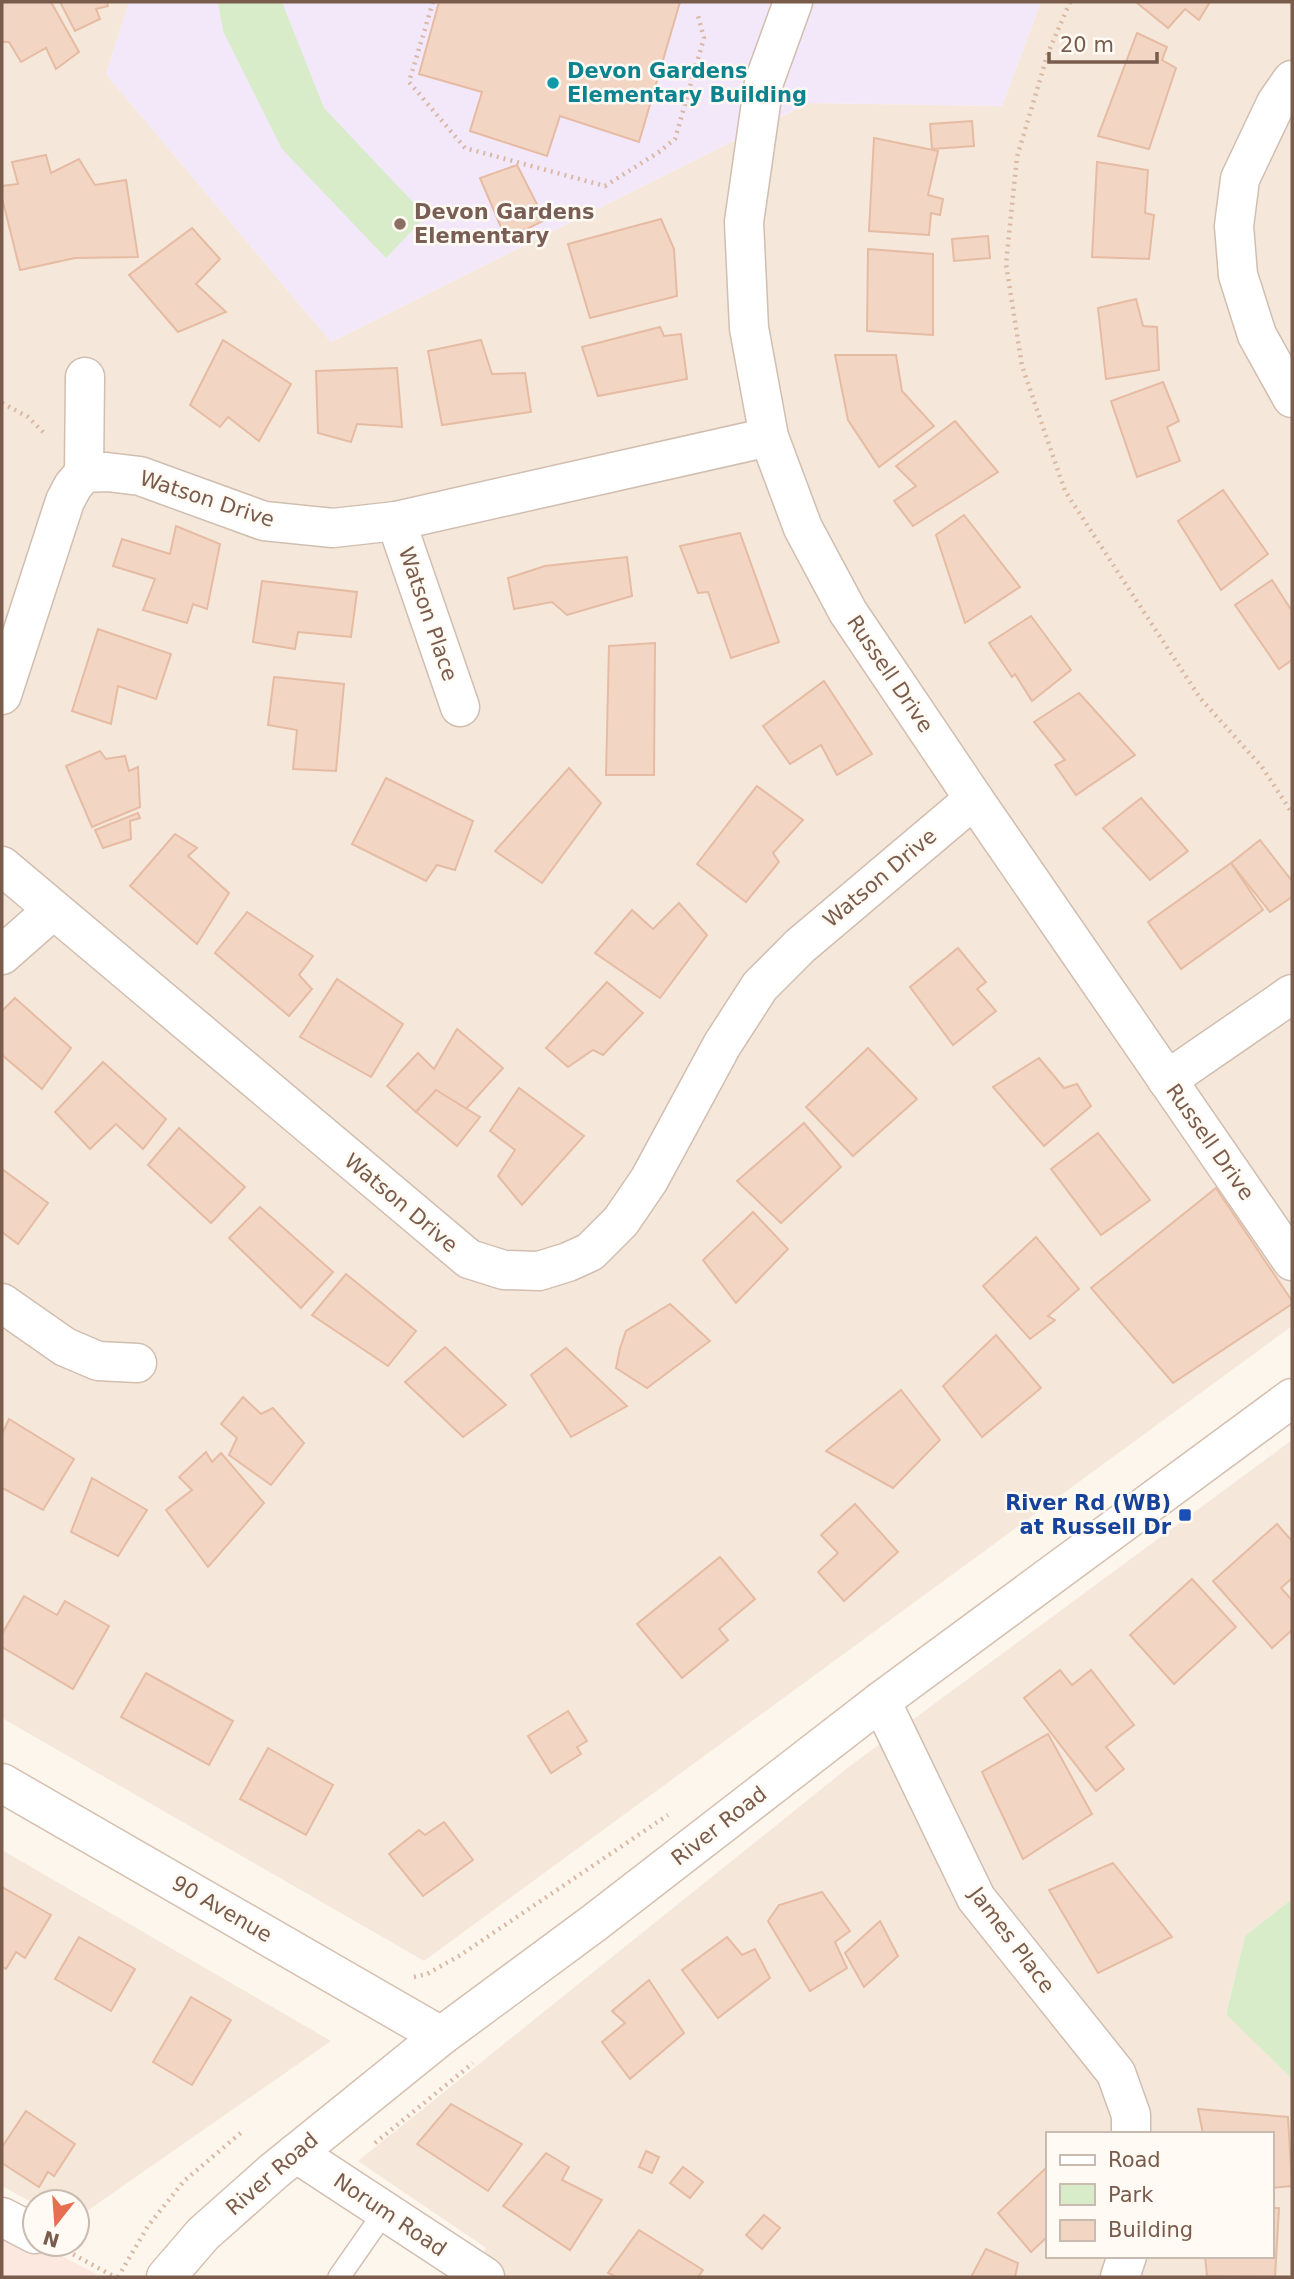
<svg xmlns="http://www.w3.org/2000/svg" width="1294" height="2279" viewBox="0 0 1294 2279" font-family="'DejaVu Sans',sans-serif">
  <rect width="100%" height="100%" fill="#fdf6ec"/>
  <g fill="#f5e8da" fill-rule="evenodd">
    <path d="M2,2h127l-23,72 225,268 478,-239 193,3 39,-104h251v1324l-868,635 -422,-243z"/>
    <path d="M1292,1440v459l-47,37 -19,77 66,66v198h-825l19,-29 -128,-87 492,-395zM1047,2134h224v122h-224z"/>
    <path d="M2,1850l329,191 -254,177v-16h-42v2l-33,-18z"/>
  </g>
  <path fill="#fde8e0" d="M2,2225l100,52h-100z"/>
  <path fill="#f3e8fa" d="M129,2h912l-39,104 -193,-3 -478,239 -225,-268z"/>
  <g fill="#d8ecc9">
    <path d="M218,2h64l42,106 102,108 -40,42 -104,-109 -59,-118z"/>
    <path d="M1292,1899v180l-66,-65 19,-78z"/>
  </g>
  <g fill="#f3d5c3" stroke="#e6bba3" stroke-width="2">
    <path d="M2,2h49l28,50 -23,17 -10,-21 -25,14 -12,-20h-7z"/>
    <path d="M60,2h47l1,4 -12,3 4,10 -25,12z"/>
    <path d="M439,2h241l-41,140 -79,-26 -13,40 -77,-25 12,-39 -63,-18z"/>
    <path d="M1136,2h74l-11,18 -14,-11 -17,19z"/>
    <path d="M1137,33l30,14 -5,13 14,8 -27,81 -51,-13z"/>
    <path d="M972,121l2,25 -42,3 -2,-25z"/>
    <path d="M874,138l64,13 -10,44 15,4 -3,16 -9,-2 -2,22 -60,-4z"/>
    <path d="M46,155l5,18 28,-14 16,26 31,-5 12,77 -63,1 -55,12 -18,-72v-12l16,-2 -6,-22z"/>
    <path d="M1097,162l51,8 -3,43 9,2 -5,44 -57,-2z"/>
    <path d="M517,165l28,55 -39,19 -26,-61z"/>
    <path d="M661,219l13,30 3,47 -87,22 -22,-74z"/>
    <path d="M192,228l28,31 -24,25 30,28 -48,20 -49,-57z"/>
    <path d="M988,236l2,22 -36,3 -2,-22z"/>
    <path d="M868,249l65,5v81l-66,-4z"/>
    <path d="M1136,299l7,27 14,1 2,43 -53,9 -8,-71z"/>
    <path d="M660,327l4,9 17,-2 6,45 -89,17 -16,-49z"/>
    <path d="M223,340l68,44 -32,57 -31,-24 -8,10 -30,-22z"/>
    <path d="M481,340l11,34 33,-1 6,39 -89,13 -14,-74z"/>
    <path d="M835,355h61l6,36 32,35 -55,41 -31,-47z"/>
    <path d="M397,368l5,59 -45,-3 -6,18 -33,-9 -2,-62z"/>
    <path d="M1163,382l16,39 -12,6 13,34 -43,16 -26,-76z"/>
    <path d="M955,421l43,51 -85,54 -19,-25 22,-15 -20,-20z"/>
    <path d="M1223,490l45,64 -47,36 -43,-69z"/>
    <path d="M964,515l56,72 -55,36 -29,-88z"/>
    <path d="M176,526l44,18 -13,65 -14,-5 -6,19 -44,-13 12,-31 -42,-13 9,-27 48,15z"/>
    <path d="M740,533l39,109 -48,16 -23,-66 -10,1 -18,-47z"/>
    <path d="M627,557l5,39 -65,19 -15,-13 -38,7 -6,-31 37,-12z"/>
    <path d="M1272,580l18,28 2,-2v54l-13,9 -44,-64z"/>
    <path d="M262,581l95,11 -6,45 -53,-5 -3,17 -42,-7z"/>
    <path d="M1031,616l40,54 -39,31 -17,-27 -3,3 -23,-34z"/>
    <path d="M98,629l73,25 -15,45 -38,-13 -7,38 -39,-13z"/>
    <path d="M655,643l-1,132h-48l3,-129z"/>
    <path d="M274,677l70,7 -8,87 -43,-2 4,-39 -29,-5z"/>
    <path d="M824,681l48,73 -35,21 -16,-30 -31,19 -27,-38z"/>
    <path d="M1079,693l56,62 -59,40 -21,-30 10,-5 -31,-38z"/>
    <path d="M100,751l6,8 19,-3 4,15 9,-4 2,40 -48,20 -26,-61z"/>
    <path d="M569,768l32,35 -59,80 -47,-32z"/>
    <path d="M386,778l87,43 -18,49 -18,-5 -11,16 -74,-37z"/>
    <path d="M757,786l46,34 -30,33 6,9 -33,40 -49,-38z"/>
    <path d="M1141,798l47,53 -38,29 -47,-52z"/>
    <path d="M138,813l2,5 -10,3 1,18 -28,9 -8,-18z"/>
    <path d="M175,834l22,14 -9,8 41,37 -32,51 -67,-58z"/>
    <path d="M1260,840l32,41v16l-22,15 -39,-49z"/>
    <path d="M1231,863l32,47 -82,59 -33,-47z"/>
    <path d="M679,903l28,32 -47,63 -65,-45 37,-43 21,19z"/>
    <path d="M247,912l66,44 -14,19 13,14 -23,27 -74,-63z"/>
    <path d="M958,948l28,34 -9,7 19,22 -43,34 -43,-58z"/>
    <path d="M337,979l66,45 -32,53 -71,-40z"/>
    <path d="M607,982l36,31 -40,42 -10,-5 -25,17 -22,-19z"/>
    <path d="M15,998l56,50 -29,41 -40,-34v-44z"/>
    <path d="M457,1029l46,39 -38,42 -29,-20 -20,22 -29,-26 31,-33 16,16z"/>
    <path d="M868,1048l49,51 -64,57 -47,-49z"/>
    <path d="M1039,1058l25,30 13,-4 14,22 -47,40 -51,-59z"/>
    <path d="M103,1062l63,57 -23,30 -27,-25 -26,25 -35,-37z"/>
    <path d="M519,1088l65,48 -62,69 -24,-29 17,-26 -25,-19z"/>
    <path d="M436,1090l44,27 -23,29 -41,-34z"/>
    <path d="M804,1123l37,44 -60,56 -44,-42z"/>
    <path d="M179,1128l66,59 -34,36 -63,-58z"/>
    <path d="M1098,1133l52,67 -49,35 -50,-66z"/>
    <path d="M2,1169l46,34 -30,41 -16,-12z"/>
    <path d="M1216,1188l76,113v3l-119,79 -82,-95z"/>
    <path d="M260,1207l73,65 -32,36 -72,-70z"/>
    <path d="M753,1212l35,37 -52,54 -33,-43z"/>
    <path d="M1036,1237l43,52 -31,27 7,4 -25,19 -47,-53z"/>
    <path d="M346,1274l70,57 -28,35 -76,-51z"/>
    <path d="M670,1304l40,37 -63,47 -31,-20 4,-20 6,-17z"/>
    <path d="M996,1335l45,53 -59,49 -39,-51z"/>
    <path d="M445,1347l61,58 -43,32 -58,-55z"/>
    <path d="M566,1348l61,58 -56,31 -40,-62z"/>
    <path d="M901,1390l39,50 -47,48 -67,-37z"/>
    <path d="M243,1397l18,17 12,-6 31,35 -33,42 -42,-30 8,-17 -16,-14z"/>
    <path d="M9,1419l65,40 -31,51 -41,-22v-54z"/>
    <path d="M206,1452l6,10 9,-9 43,50 -56,64 -42,-57 26,-20 -13,-13z"/>
    <path d="M92,1478l55,32 -29,46 -47,-24z"/>
    <path d="M855,1504l43,48 -54,49 -26,-29 20,-19 -17,-18z"/>
    <path d="M1277,1524l15,17v37l-11,10 11,12v30l-20,18 -59,-67z"/>
    <path d="M720,1557l35,42 -36,30 9,11 -46,38 -45,-54z"/>
    <path d="M1192,1579l44,48 -62,57 -44,-49z"/>
    <path d="M24,1596l33,19 8,-14 44,25 -36,63 -71,-42v-13z"/>
    <path d="M1060,1670l12,15 19,-15 43,55 -28,22 18,22 -28,22 -72,-93z"/>
    <path d="M146,1673l87,48 -24,44 -88,-48z"/>
    <path d="M568,1711l19,30 -10,6 4,7 -30,19 -23,-37z"/>
    <path d="M1048,1734l44,80 -69,45 -41,-87z"/>
    <path d="M268,1748l65,37 -27,50 -66,-36z"/>
    <path d="M444,1822l29,38 -50,36 -34,-42 30,-24 6,5z"/>
    <path d="M1113,1863l59,74 -74,36 -49,-83z"/>
    <path d="M2,1887l49,28 -26,43 -9,-6 -10,17 -4,-2z"/>
    <path d="M822,1892l28,39 -15,11 12,26 -37,23 -42,-70 11,-16z"/>
    <path d="M880,1921l18,35 -34,31 -19,-34z"/>
    <path d="M79,1937l56,32 -24,42 -56,-32z"/>
    <path d="M727,1937l15,18 13,-6 15,29 -52,40 -36,-48z"/>
    <path d="M649,1980l35,53 -54,46 -28,-37 23,-19 -13,-12z"/>
    <path d="M191,1997l40,23 -39,65 -39,-23z"/>
    <path d="M451,2104l71,40 -34,47 -71,-47z"/>
    <path d="M1198,2109l90,8 4,69 -21,2v-54h-68z"/>
    <path d="M26,2111l49,33 -21,32 -6,-4 -9,15 -37,-24v-16z"/>
    <path d="M646,2151l13,6 -7,16 -13,-6z"/>
    <path d="M546,2153l23,14 -7,13 40,20 -32,50 -67,-44z"/>
    <path d="M683,2167l20,15 -13,16 -20,-15z"/>
    <path d="M1047,2167v70l-16,15 -33,-39z"/>
    <path d="M1271,2208h8l-4,69 -68,-1 -2,-20h66z"/>
    <path d="M764,2215l16,13 -18,21 -16,-14z"/>
    <path d="M639,2230l64,40 -5,7h-82l-8,-4z"/>
    <path d="M986,2249l32,14 -3,14h-44z"/>
  </g>
  <g fill="none" stroke-linecap="round" stroke-linejoin="round">
    <g stroke="#d1beb0" stroke-width="24">
      <path id="lane" d="M339,2277l46,-66"/>
    </g>
    <g stroke="#d1beb0" stroke-width="41">
      <g id="street">
        <path d="M793,2l-29,80 -20,140 5,106 20,109 34,91 45,84 126,187 318,462"/>
        <path d="M1292,80l-16,23 -36,76 -6,47 4,49 19,60 35,63"/>
        <path d="M84,473l1,-96"/>
        <path d="M396,521l64,186"/>
        <path d="M2,695l63,-194 8,-15 11,-13 23,-1 33,4 124,45 69,7 63,-7 373,-84"/>
        <path d="M2,866l467,393 35,11 35,1 29,-9 22,-10 31,-31 28,-41 73,-135 38,-59 40,-40 174,-147"/>
        <path d="M2,955l50,-44"/>
        <path d="M1167,1080l125,-86"/>
        <path d="M2,1303l63,44 33,14 39,2"/>
        <path d="M881,1701l95,197 140,175 15,42v19"/>
        <path d="M296,2153l189,124"/>
        <path d="M2,2217l33,17"/>
        <path d="M1120,2277l7,-21"/>
      </g>
    </g>
    <g stroke="#d6c0b0" stroke-width="41">
      <g id="secondary">
        <path d="M2,1783l439,253"/>
        <path d="M166,2277l37,-43 71,-63 167,-135 153,-113 287,-222 411,-303"/>
      </g>
    </g>
    <g stroke="#d9b8a5" stroke-width="4.5" stroke-dasharray="2 5" stroke-linecap="butt">
      <path d="M433,2l-24,80 56,66 140,38 54,-34 16,-13 29,-101 -6,-22"/>
      <path d="M1070,2l-22,51 -31,104 -11,107 16,102 43,125 135,207 62,69 30,46"/>
      <path d="M2,403l26,14 18,18"/>
      <path d="M414,1977l13,-3 32,-18 209,-141"/>
      <path d="M375,2143l98,-80"/>
      <path d="M67,2251l48,26"/>
      <path d="M118,2277l30,-51 36,-45 59,-50"/>
    </g>
    <use href="#lane" stroke="#fff" stroke-width="21"/>
    <use href="#street" stroke="#fff" stroke-width="38"/>
    <use href="#secondary" stroke="#fff" stroke-width="38"/>
  </g>
  <circle fill="#0f9aa8" stroke="#fffaf3" stroke-width="2.5" cx="553" cy="83" r="7"/>
  <circle fill="#8d6e63" stroke="#fffaf3" stroke-width="2.5" cx="400" cy="224" r="7"/>
  <rect fill="#1a4fb4" stroke="#fffaf3" stroke-width="2.5" x="1178" y="1508" width="14" height="14" rx="3.5"/>
  <g text-anchor="middle" stroke-width="5" stroke-linejoin="round" paint-order="stroke">
    <g font-size="21" font-weight="bold" fill="#0d838f" stroke="#fffaf3" text-anchor="start">
      <text x="567" y="78">Devon Gardens<tspan x="567" dy="24">Elementary Building</tspan></text>
    </g>
    <g font-size="21" font-weight="bold" fill="#785e54" stroke="#fffaf3" text-anchor="start">
      <text x="414" y="219">Devon Gardens<tspan x="414" dy="24">Elementary</tspan></text>
    </g>
    <g font-size="21" fill="#7a5c4d" stroke="#fffaf3">
      <text transform="translate(207 499) rotate(18)" y="7">Watson Drive</text>
      <text transform="translate(428 614) rotate(71)" y="7">Watson Place</text>
      <text transform="translate(890 674) rotate(56)" y="7">Russell Drive</text>
      <text transform="translate(880 878) rotate(-40)" y="7">Watson Drive</text>
      <text transform="translate(1210 1142) rotate(55)" y="7">Russell Drive</text>
      <text transform="translate(401 1203) rotate(40)" y="7">Watson Drive</text>
      <text transform="translate(719 1826) rotate(-38)" y="7">River Road</text>
      <text transform="translate(222 1909) rotate(30)" y="7">90 Avenue</text>
      <text transform="translate(1012 1940) rotate(53)" y="7">James Place</text>
      <text transform="translate(272 2174) rotate(-41)" y="7">River Road</text>
      <text transform="translate(390 2215) rotate(34)" y="7">Norum Road</text>
    </g>
    <g font-size="21" font-weight="bold" fill="#164399" stroke="#fffaf3" text-anchor="end">
      <text x="1171" y="1510">River Rd (WB)<tspan x="1171" dy="24">at Russell Dr</tspan></text>
    </g>
  </g>
  <rect width="1294" height="2279" fill="none" stroke="#7a5c4d" stroke-width="7"/>
  <rect x="1046" y="2132" width="228" height="126" fill="#fffaf3" stroke="#cabbb1" stroke-width="2"/>
  <rect x="1060" y="2155" width="35" height="10" fill="#ffffff" stroke="#cabbb1" stroke-width="2"/>
  <text x="1108" y="2167" font-size="21" fill="#7a5c4d">Road</text>
  <rect x="1060" y="2184" width="35" height="21" fill="#d8ecc9" stroke="#cabbb1" stroke-width="2"/>
  <text x="1108" y="2202" font-size="21" fill="#7a5c4d">Park</text>
  <rect x="1060" y="2220" width="35" height="21" fill="#f3d5c3" stroke="#cabbb1" stroke-width="2"/>
  <text x="1108" y="2237" font-size="21" fill="#7a5c4d">Building</text>
  <g transform="translate(56 2223) rotate(197)"><circle r="33" fill="#fffaf3" stroke="#cabbb1" stroke-width="2"/>
  <path d="M0-5L12 26L0 18L-12 26Z" fill="#e76f51"/>
  <text y="-10" font-size="19" font-weight="bold" text-anchor="middle" fill="#7a5c4d">N</text>
  </g>
  <path d="M1049 52v10h108v-10" fill="none" stroke="#7a5c4d" stroke-width="3.5"/>
  <text x="1060" y="52" font-size="21" fill="#7a5c4d" stroke="#fffaf3" stroke-width="5" paint-order="stroke">20 m</text>
</svg>
